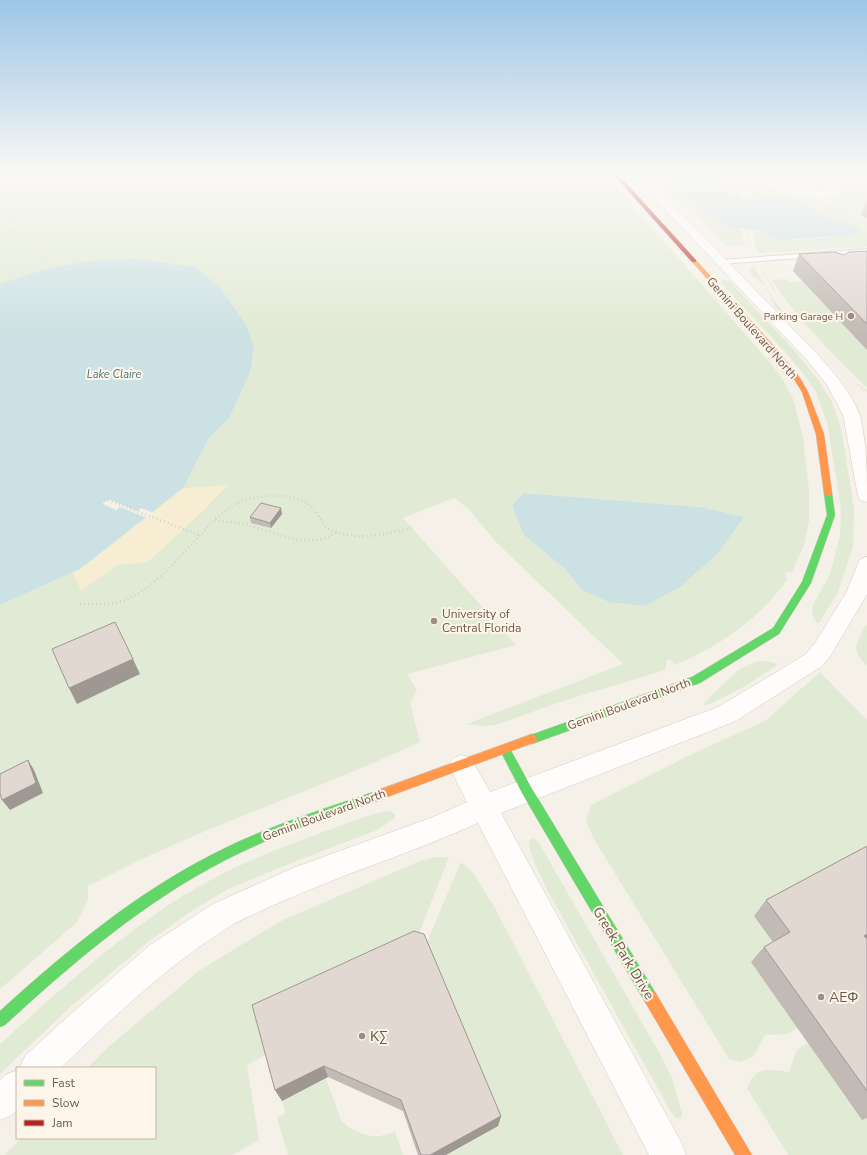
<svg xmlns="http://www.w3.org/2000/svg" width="867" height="1155" viewBox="0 0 867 1155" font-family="'Nunito Sans',sans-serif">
  <rect width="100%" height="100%" fill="#f5f0e8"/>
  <g fill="#e1ead4" fill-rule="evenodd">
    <path d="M0,173h604l164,187 15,20 10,19 10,38 6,54v30l-5,24 -12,27h-7l2,8c-30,41 -66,65 -112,85l-5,-5h-3l-2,10 -99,30 -71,25 -15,1 -13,-2 156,-60 -128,-123 -27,-33 -14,-10 -51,20 113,127 -109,29 10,16 -7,13 10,39c-88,41 -179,72 -267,112 -22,10 -44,22 -65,32v14l-12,23 -76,66v-384l80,-36 103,-81 26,-50 20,-20 17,-94 -24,-34 -26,-23 -107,-6 -40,7 -49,16zM523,493l177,14 43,11 -25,35 -136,37 -17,-21 -41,-34 -12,-29z"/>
    <path d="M648,173h16l33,33 29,20 15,1 1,8 3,10 -11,1 -9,-1 -23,-24 -22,-16z"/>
    <path d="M702,173c14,0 25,6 39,9l-2,15 -12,-4 -4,-9z"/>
    <path d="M749,184l98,23 1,5 4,4 15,7v24l-108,6 -5,-11 -2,-13 28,11 46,-2 33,-7 -1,-3 -34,-12 -19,-13 -16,-4 -16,-2 -16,3 -8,-1z"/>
    <path d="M841,187h26v34l-14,-8 -2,-6 -5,-3 -40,-8c11,2 24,4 34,-3z"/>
    <path d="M754,267l19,32 18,23 -15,-14 -11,-22 -16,-14v-2z"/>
    <path d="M787,279l3,3h13l64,68v38c-35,-34 -68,-68 -95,-108z"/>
    <path d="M722,280l8,1 3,4 62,66 24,30 13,21 9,26 13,80 -1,39 -15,45 -19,31h-2l-4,-7 -1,-9 18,-33 10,-38 1,-24 -2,-17 -12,-73 -11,-30 -11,-16 -18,-22 -64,-69 -2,-3z"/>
    <path d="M867,624v41c-18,-15 -10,-24 0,-41z"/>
    <path d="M758,661h7l14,3 -34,22 -39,20 -2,-1v-2l34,-33z"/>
    <path d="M820,672l47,48v136l-90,91 -25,14 46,67 -11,6 -22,1 -11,21 -14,6 -11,-3 -135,-220 -8,-18 5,-16 103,-52 71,-32z"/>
    <path d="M390,811l5,3v4l-20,13 -84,32 -65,27 -39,24 -39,28 -79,66 -69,66v-30c59,-53 118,-108 186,-150 41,-25 87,-44 132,-60 23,-8 48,-20 72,-23z"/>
    <path d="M534,838l5,5 122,213 11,22 10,36 -1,4h-5l-5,-6 -121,-217c-6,-12 -22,-43 -21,-55z"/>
    <path d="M437,857h12l-35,89 -145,107 -22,12 12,75 -27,15h-227l16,-17h134v-70h-67l18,-19 94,-79 81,-49 139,-60z"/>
    <path d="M461,862l13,12 22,36 127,245h-175l50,-29 -74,-177z"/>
    <path d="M808,1043l54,77 5,-3v38h-79l-41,-67c9,-23 21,-19 42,-16l8,-22z"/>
    <path d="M326,1079l15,41 7,7 15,7 13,3 19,-5 8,23h-115l-11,-37 8,-5 -3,-12z"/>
  </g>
  <path fill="#f6edd3" d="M228,485l-26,27 -54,50 -30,3 -37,26 -8,-19 7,-3 103,-81z"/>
  <g fill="#cce1e3">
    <path d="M664,173h38l21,11 4,9 22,6 8,1 16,-3 16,2 16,4 19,13 34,12 1,3 -6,4 -73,5 -23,-10 -31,-4 -29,-20z"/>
    <path d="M136,259l60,8 26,23 24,34 8,24 -4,24 -21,46 -20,20 -26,50 -103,81 -80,36v-321l49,-16 40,-7z"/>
    <path d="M523,493l177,14 44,10 -26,36 -37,33 -36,20 -36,-4 -27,-12 -17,-21 -41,-34 -12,-29z"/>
  </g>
  <path fill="#f5f0e8" d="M109,499l28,12 4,-3 13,5 -7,5 -27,-11 -4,3 -14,-6z"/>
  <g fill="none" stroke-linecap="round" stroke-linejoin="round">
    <g stroke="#d3cdc7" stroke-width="2">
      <path id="lane" d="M867,249v4l-147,11 -3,-2 3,-2z"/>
    </g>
    <g stroke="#d3cdc7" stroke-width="1">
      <g id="street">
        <path d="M631,173h11l176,182c15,17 35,39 42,61 7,28 7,57 7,86l-7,-2 -2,-4 -15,-81 -16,-30 -19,-24z"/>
        <path d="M763,173h42l33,10 5,7c-11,14 -69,4 -78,-8l1,-6zM790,177l24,5 17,7c-13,5 -44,-1 -55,-8l1,-3z"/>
        <path d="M867,557v37l-36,61 -9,11 -86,55 -235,92 180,329 5,13h-37l-171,-332c-66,30 -136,51 -202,81 -14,7 -30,13 -44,21 -63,39 -118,91 -171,143h-41l5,-12 48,-44 77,-67 63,-41 80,-36 140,-51 34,-15 -18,-36 4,-8 9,-3 9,3 19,34 228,-85 57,-34 31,-19 9,-11 31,-50 14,-34z"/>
        <path d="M17,1070v40l-5,5 -12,5v-40l5,-5z"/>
      </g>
    </g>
    <g stroke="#d4ccc4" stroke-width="1">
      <g id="fast">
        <path d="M828,490l4,3 3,22 -24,68 -32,51 -79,49 -168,61 -4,-2 -1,-3 1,-3 164,-59 81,-49 29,-46 25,-67 -3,-22z"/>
        <path d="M505,745l4,2 22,40 124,205 2,5 -2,5 -5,2 -5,-2 -122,-207 -23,-45 1,-3z"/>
        <path d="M382,789l4,1 2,4 -2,4c-47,17 -96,31 -142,53 -90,42 -166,107 -239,174l-5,2v-16c67,-61 137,-119 217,-159 53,-27 110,-44 165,-63z"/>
      </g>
    </g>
    <g stroke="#d4ccc4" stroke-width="1">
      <g id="slow">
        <path d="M692,260h4l75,83 29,35 8,14 16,42 8,59 -1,2 -3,1 -4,-3 -8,-59 -14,-42 -8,-13 -27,-34 -75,-83z"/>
        <path d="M532,734l4,2 1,3 -1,3 -154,57 -4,-1 -2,-4 2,-4z"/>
        <path d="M650,990l5,2 97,163h-17l-90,-153 -2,-5 2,-5z"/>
      </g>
    </g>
    <g stroke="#d4ccc4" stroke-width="1">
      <path id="jam" d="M612,173h5l79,87v2h-4z"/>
    </g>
    <g stroke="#d6cfca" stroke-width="1.5" stroke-dasharray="0.5 1.5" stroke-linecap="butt">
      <path d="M751,173c-10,25 -7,48 0,73"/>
      <path d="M746,183l10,2"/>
      <path d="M843,204l7,3 -1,3 3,5 15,7"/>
      <path d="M0,207l12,10 11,14 17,5 7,10 -6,14"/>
      <path d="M0,236l21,-8"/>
      <path d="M764,272l9,17"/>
    </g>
    <g stroke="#d6cfca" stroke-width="2" stroke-dasharray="0.5 2" stroke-linecap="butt">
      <path d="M773,288l2,4"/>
      <path d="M858,385l9,7"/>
    </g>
    <g stroke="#d6cfca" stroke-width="2.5" stroke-dasharray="1 3" stroke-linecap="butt">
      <path d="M108,500l91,35"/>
      <path d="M215,520c11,2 23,2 34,5 27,8 61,26 87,7"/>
      <path d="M80,604c15,0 31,1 45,-4 31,-12 57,-46 79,-69 11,-12 25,-26 41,-31 20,-6 53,-8 69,9 5,5 8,16 14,19 25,15 57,6 83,0"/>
    </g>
    <use href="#lane" fill="#fefdfc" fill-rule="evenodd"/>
    <use href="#street" fill="#fefdfc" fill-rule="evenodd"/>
    <use href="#fast" fill="#63d668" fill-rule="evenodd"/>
    <use href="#slow" fill="#ff974d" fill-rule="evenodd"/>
    <use href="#jam" fill="#b3261e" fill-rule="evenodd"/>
  </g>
  <g fill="#c2bab4">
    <path d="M867,199v19l-6,-3z"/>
    <path d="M867,251v99l-74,-79 6,-17 45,1z"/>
    <path d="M282,514l-11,14 -20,-5 -1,-6z"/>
    <path d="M867,846v272l-5,2 -111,-158 13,-15 9,-5 -19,-26 12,-16z"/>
    <path d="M414,931l87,185 -3,10 -52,29h-28l-15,-44 -75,-34 -46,24 -7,-11z"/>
  </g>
  <g fill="#9e9792">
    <path d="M281,508l1,6 -11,14 -1,-5z"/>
    <path d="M133,659l7,15 -63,30 -8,-16z"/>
    <path d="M28,760l6,10 9,23 -33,17 -8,-10z"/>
    <path d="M867,934v6l-3,-4z"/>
    <path d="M324,1066l4,11 -46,24 -7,-11z"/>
    <path d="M501,1116l-3,10 -52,29h-16z"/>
  </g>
  <g fill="#e1d8d1" stroke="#9e9792">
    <path d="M867,251v73l-68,-70 36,-2 9,3 5,-3z"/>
    <path d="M261,503l20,5 -11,15 -20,-6z"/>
    <path d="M115,622l18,37 -64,29 -17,-39z"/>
    <path d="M28,760l8,23 -34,17 -2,-7v-19z"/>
    <path d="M867,846v88l-3,2 3,3v152l-103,-144 26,-15 -24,-32z"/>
    <path d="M414,931l10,3 77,182 -71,39h-9l-20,-55 -77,-34 -49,24 -23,-85z"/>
  </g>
  <linearGradient id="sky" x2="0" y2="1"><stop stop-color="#9dc6e6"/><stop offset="0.52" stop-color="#faf8f5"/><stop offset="1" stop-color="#faf8f5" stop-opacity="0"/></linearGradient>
  <rect width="867" height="335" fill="url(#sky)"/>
  <g fill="#9e8d83" stroke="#fdf5e9" stroke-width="1.5">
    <circle cx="851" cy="316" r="4"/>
    <circle cx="434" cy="621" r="4"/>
    <circle cx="821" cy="997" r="4"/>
    <circle cx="362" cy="1036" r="4"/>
  </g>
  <g text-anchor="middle" stroke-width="4" stroke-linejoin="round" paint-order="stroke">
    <g font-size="10" fill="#6f584c" stroke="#fdf5e9" text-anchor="end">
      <text x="843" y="320">Parking Garage H</text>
    </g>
    <g font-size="11" font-style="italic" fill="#487780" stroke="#fdf5e9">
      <text x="114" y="378">Lake Claire</text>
    </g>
    <g font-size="12" fill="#6f584c" stroke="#fdf5e9">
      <text transform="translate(752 328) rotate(49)" y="4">Gemini Boulevard North</text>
      <text transform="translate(629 704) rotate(-20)" y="4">Gemini Boulevard North</text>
      <text transform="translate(324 815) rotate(-20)" y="4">Gemini Boulevard North</text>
    </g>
    <g font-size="12" fill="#6f584c" stroke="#fdf5e9" text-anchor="start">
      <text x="442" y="618">University of<tspan x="442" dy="14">Central Florida</tspan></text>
    </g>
    <g font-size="14" fill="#6f584c" stroke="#fdf5e9">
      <text transform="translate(624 953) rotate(59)" y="5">Greek Park Drive</text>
    </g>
    <g font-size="14" fill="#6f584c" stroke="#fdf5e9" text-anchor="start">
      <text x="829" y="1002">AEΦ</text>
      <text x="370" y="1041">ΚΣ</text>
    </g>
  </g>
  <rect x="16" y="1067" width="140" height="72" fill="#fdf5e9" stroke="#c4b6aa"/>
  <rect x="24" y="1080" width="20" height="6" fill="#63d668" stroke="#c4b6aa"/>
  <text x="52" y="1087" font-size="12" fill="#6f584c">Fast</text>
  <rect x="24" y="1100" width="20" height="6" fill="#ff974d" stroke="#c4b6aa"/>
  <text x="52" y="1107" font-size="12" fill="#6f584c">Slow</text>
  <rect x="24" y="1120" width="20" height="6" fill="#b3261e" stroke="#c4b6aa"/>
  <text x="52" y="1127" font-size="12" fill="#6f584c">Jam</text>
</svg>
